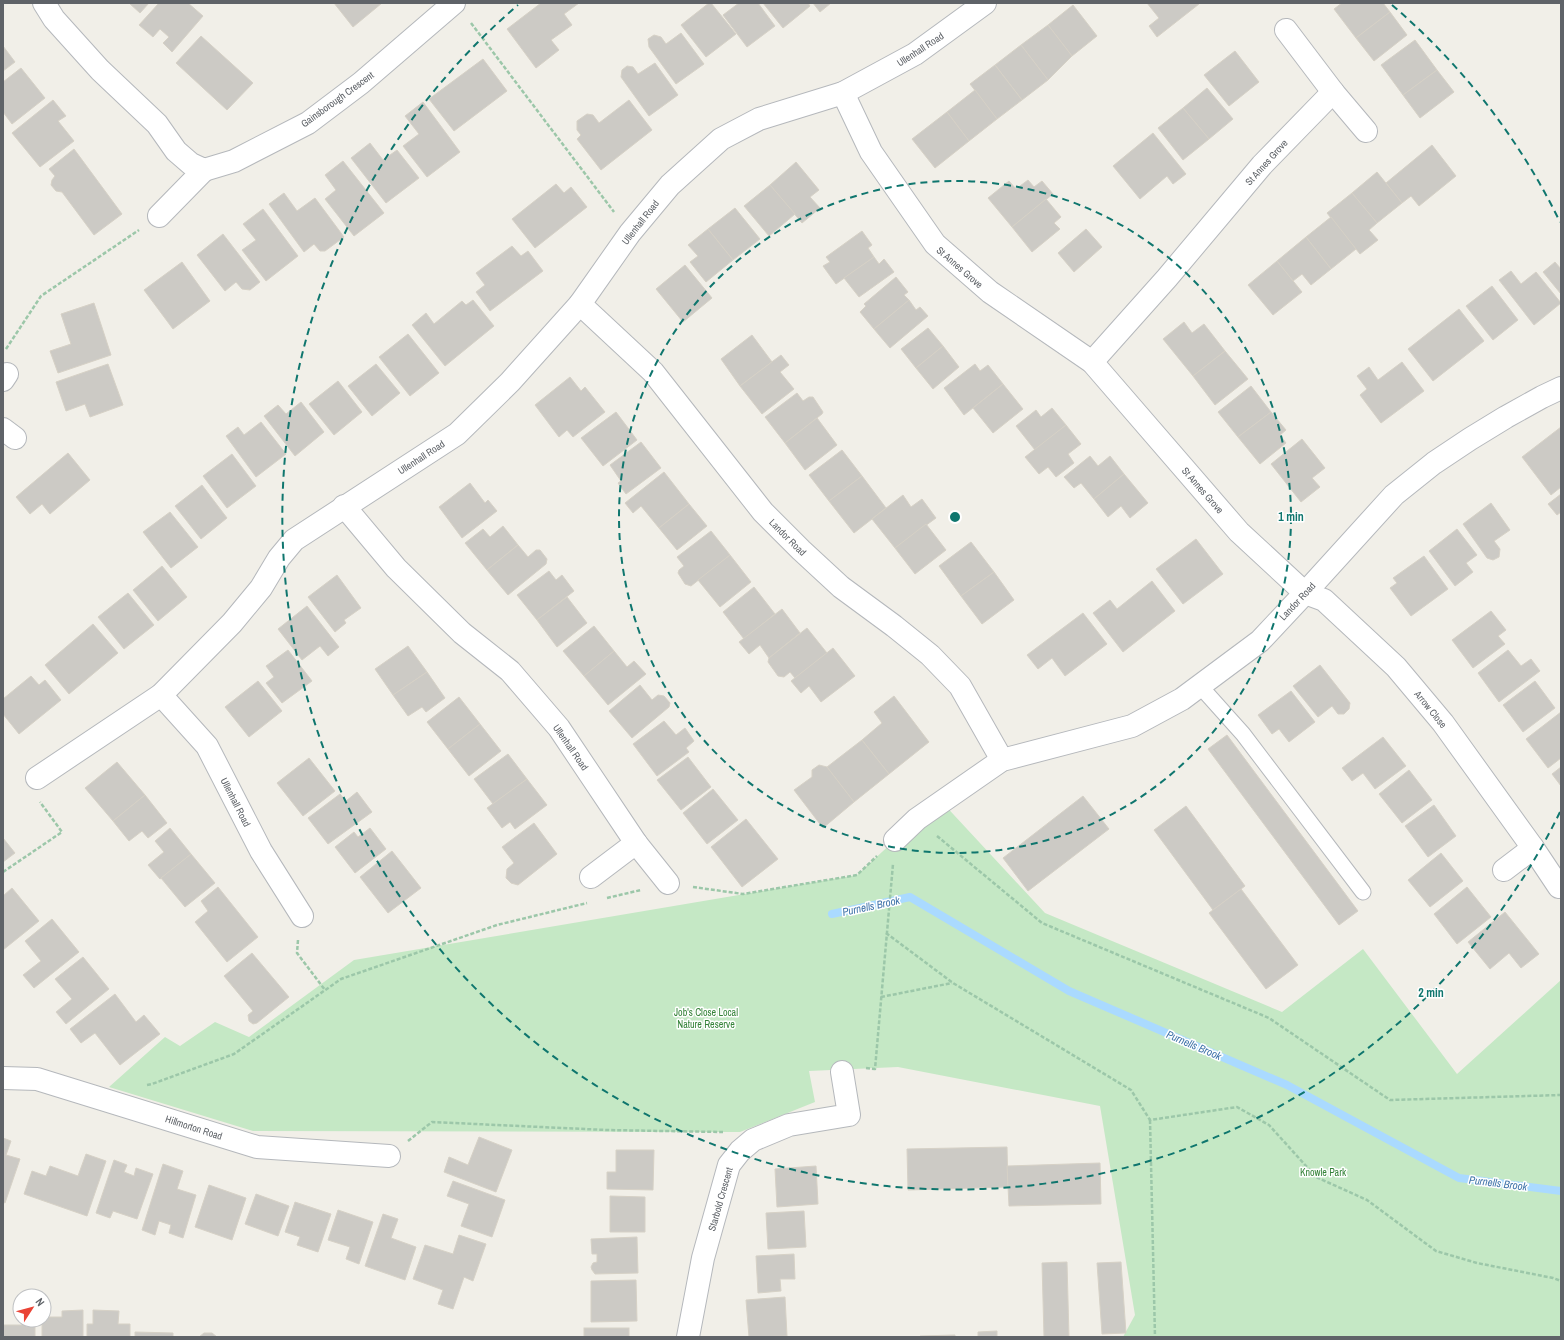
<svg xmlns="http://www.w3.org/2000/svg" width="1564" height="1340" viewBox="0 0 1564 1340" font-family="'Archivo Narrow',sans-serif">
  <rect width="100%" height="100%" fill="#f1efe8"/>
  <path fill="#c5e8c5" d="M941,801l104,112 237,99 81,-63 94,125 104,-94v357h-438l12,-22 -35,-209 -202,-39 -89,4 6,31 -75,30 -487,-1 -144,-44 56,-50 15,9 35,-24 34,15 105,-77 503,-85 38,-35z"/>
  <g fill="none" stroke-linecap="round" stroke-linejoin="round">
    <path stroke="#aadaff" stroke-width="8" d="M832,914l78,-17 159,94 218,94 172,93 102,13"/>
  </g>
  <g fill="#cccac5" stroke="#d6d1c6">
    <path d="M129,3h20l-9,10z"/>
    <path d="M159,3h29l15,13 -31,36 -9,-9 6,-6 -9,-8 -7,8 -14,-12z"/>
    <path d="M334,3h48l-29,24z"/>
    <path d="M541,3h38l-15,11 8,11 -21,15 8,10 -23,18 -29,-39z"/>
    <path d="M709,3h2l25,31 -30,23 -25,-32z"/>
    <path d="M739,3h19l17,23 -28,21 -24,-32z"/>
    <path d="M763,3h45l2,3 -27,22z"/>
    <path d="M813,3h18l-11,9z"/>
    <path d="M1147,3h52v1l-42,33 -8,-11 10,-8z"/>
    <path d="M1342,3h41l7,9 -34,26 -22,-29z"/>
    <path d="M1073,5l24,31 -25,20 -24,-31z"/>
    <path d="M1390,12l17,23 -33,26 -18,-23z"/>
    <path d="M1048,25l24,31 -24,24 -27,-35z"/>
    <path d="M681,33l23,31 -28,20 -27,-37 -1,-8 6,-4 7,2 5,7z"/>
    <path d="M201,36l52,47 -26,27 -51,-47z"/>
    <path d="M1415,40l22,30 -34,25 -22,-30z"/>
    <path d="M1021,45l27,35 -26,20 -27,-35z"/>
    <path d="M3,46l12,16 -12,9z"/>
    <path d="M1235,51l24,31 -30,24 -25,-31z"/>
    <path d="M483,59l24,32 -53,40 -25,-32z"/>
    <path d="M655,63l23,32 -29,21 -28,-39 1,-7 5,-4 6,1 5,7z"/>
    <path d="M995,65l27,35 -25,19 -27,-35z"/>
    <path d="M21,68l24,30 -33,26 -9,-12v-30z"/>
    <path d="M1437,70l17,22 -34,26 -17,-23z"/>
    <path d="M1207,88l26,31 -24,20 -26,-31z"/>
    <path d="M975,90l22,29 -28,22 -22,-29z"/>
    <path d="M53,100l13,16 -8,5 16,20 -34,26 -28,-34z"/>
    <path d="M629,100l23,30 -51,40 -24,-31 4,-4 -4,-5v-9l10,-7 6,1 6,8z"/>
    <path d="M423,102l37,50 -33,25 -24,-31 16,-12 -14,-18z"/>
    <path d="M1183,108l26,31 -26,21 -25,-32z"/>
    <path d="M947,112l22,29 -34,27 -23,-29z"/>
    <path d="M1153,133l33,41 -13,10 -6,-8 -27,23 -27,-33z"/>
    <path d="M370,143l13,17 14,-10 22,28 -33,25 -35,-45z"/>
    <path d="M1432,145l24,31 -37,30 -8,-10 -9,7 -16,-20z"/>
    <path d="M74,149l48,65 -28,21 -32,-43 -6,-1 -5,-6 1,-5 3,-4 -6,-7z"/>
    <path d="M343,161l41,52 -30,23 -29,-37 11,-9 -11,-15z"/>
    <path d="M796,162l23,28 -9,7 10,11 -18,15 -32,-38z"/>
    <path d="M1377,172l25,31 -25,20 -25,-30z"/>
    <path d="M1028,180l6,7 8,-6 11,13 -41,33 -24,-29 21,-17 7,8z"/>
    <path d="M556,184l8,9 7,-6 16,20 -52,41 -23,-29z"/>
    <path d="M770,185l25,29 -26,22 -25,-30z"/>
    <path d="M284,193l13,18 18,-13 29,39 -19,14h-5l-6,-7 -10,8 -35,-48z"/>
    <path d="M1352,193l25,30 -8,7 9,10 -18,14 -33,-41z"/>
    <path d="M1046,199l15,18 -7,6 6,6 -28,23 -20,-25z"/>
    <path d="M735,208l25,31 -27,21 -25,-31z"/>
    <path d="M263,209l35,47 -32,25 -24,-31 14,-10 -13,-16z"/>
    <path d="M1331,217l25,32 -25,20 -25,-32z"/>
    <path d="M708,229l25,31 -27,22 -16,-20 8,-6 -10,-11z"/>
    <path d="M1086,229l16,18 -28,25 -16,-19z"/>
    <path d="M862,231l10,14 -4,3 6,9 -38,27 -13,-18 7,-4 -4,-5z"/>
    <path d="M223,234l37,48 -10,8 -8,-1 -6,-7 -11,9 -28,-36z"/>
    <path d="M1306,237l25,32 -20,16 -9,-11 -9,7 -16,-20z"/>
    <path d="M512,246l9,10 7,-5 15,20 -53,40 -14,-19 9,-7 -9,-12z"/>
    <path d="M874,257l5,7 5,-5 10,13 -35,25 -15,-19z"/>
    <path d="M1277,261l25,31 -29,23 -25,-30z"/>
    <path d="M182,262l28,39 -37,28 -29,-39z"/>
    <path d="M1555,262l6,7v25l-18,-22z"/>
    <path d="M685,265l27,33 -29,24 -27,-33z"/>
    <path d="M1511,271l10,13 15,-12 25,31 -27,22 -35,-45z"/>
    <path d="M896,277l12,15 -4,3 5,5 -35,29 -14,-17 6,-6 -2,-2z"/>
    <path d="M1492,286l26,34 -25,20 -27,-34z"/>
    <path d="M473,300l21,26 -49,40 -33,-41 14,-12 8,11 28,-23 4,4z"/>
    <path d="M909,300l7,10 4,-3 8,9 -38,32 -16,-19z"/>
    <path d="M94,303l17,52 -53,18 -8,-22 21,-7 -10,-30z"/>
    <path d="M1459,309l25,32 -51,40 -25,-32z"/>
    <path d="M1184,322l8,11 12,-9 21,27 -32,25 -30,-37z"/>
    <path d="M928,328l15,18 -27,22 -15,-19z"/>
    <path d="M408,334l31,39 -29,23 -31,-39z"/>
    <path d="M752,335l20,27 -32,24 -19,-27z"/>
    <path d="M943,346l16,21 -26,22 -17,-21z"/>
    <path d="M1225,351l23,28 -33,26 -22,-29z"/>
    <path d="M781,355l8,10 -9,7 14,17 -32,25 -22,-28z"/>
    <path d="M1402,362l22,29 -43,32 -21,-28 7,-6 -10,-13 12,-9 9,13z"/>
    <path d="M108,364l15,41 -33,12 -5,-13 -19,7 -10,-29z"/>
    <path d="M376,364l24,29 -28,23 -24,-30z"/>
    <path d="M975,364l5,7 8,-6 15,19 -39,31 -20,-27z"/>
    <path d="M570,377l11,14 4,-4 20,25 -32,25 -6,-7 -8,7 -24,-32z"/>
    <path d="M338,381l24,31 -28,23 -25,-31z"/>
    <path d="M1003,384l20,25 -30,24 -20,-25z"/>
    <path d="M1251,386l20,26 -33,25 -20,-25z"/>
    <path d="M797,393l6,8 6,-4h4l10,15 -1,2 -37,29 -20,-26z"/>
    <path d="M301,402l23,30 -29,24 -31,-40 14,-11 8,9z"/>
    <path d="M1052,408l14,17 -31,25 -19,-24 20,-16 5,7z"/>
    <path d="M616,412l21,28 -34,26 -22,-28z"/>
    <path d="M1271,412l15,18 -6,5 6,8 -26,21 -22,-27z"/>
    <path d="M817,418l20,27 -32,25 -20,-27z"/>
    <path d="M261,422l25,32 -30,23 -30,-41 12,-9 6,8z"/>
    <path d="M1066,425l15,19 -13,10 6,9 -18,14 -8,-10 -9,7 -14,-17z"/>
    <path d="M1561,427v60l-10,8 -29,-38z"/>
    <path d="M1302,439l23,29 -13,10 8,9 -19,15 -30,-38z"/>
    <path d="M641,442l20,26 -35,26 -8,-11 3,-2 -11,-16z"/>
    <path d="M842,450l20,26 -33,25 -20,-26z"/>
    <path d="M68,453l22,27 -40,34 -8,-10 -12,10 -14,-17z"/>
    <path d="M232,454l24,32 -29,22 -24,-32z"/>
    <path d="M1090,456l8,10 12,-10 14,18 -30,25 -13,-16 -7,5 -10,-11z"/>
    <path d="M664,472l25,32 -30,24 -18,-22 -8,7 -8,-10z"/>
    <path d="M1124,474l24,29 -18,15 -9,-12 -13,11 -14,-18z"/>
    <path d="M862,476l24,32 -32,25 -25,-32z"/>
    <path d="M470,483l15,20 3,-3 9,11 -35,27 -23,-31z"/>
    <path d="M202,485l25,33 -26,21 -26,-33z"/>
    <path d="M1561,494v18l-4,3 -9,-11z"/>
    <path d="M903,495l8,12 11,-8 14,19 -41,30 -23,-29z"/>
    <path d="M1491,503l19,27 -16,11 6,8 -1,8 -6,3 -6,-2 -24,-34z"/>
    <path d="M689,504l18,22 -30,24 -18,-22z"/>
    <path d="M170,512l28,35 -27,21 -28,-36z"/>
    <path d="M926,524l20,26 -31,24 -20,-26z"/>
    <path d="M503,526l15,19 -31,25 -22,-27 18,-14 7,8z"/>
    <path d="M1457,529l20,26 -11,8 7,9 -18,14 -26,-35z"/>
    <path d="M711,531l19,24 -39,31 -6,-2 -7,-11 1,-3 5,-4 -7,-9z"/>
    <path d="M1196,539l27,35 -40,30 -27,-35z"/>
    <path d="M971,542l23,30 -33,24 -22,-30z"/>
    <path d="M518,545l10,12 8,-7h4l7,9 -1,5 -38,31 -21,-25z"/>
    <path d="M730,555l21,27 -31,25 -22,-27z"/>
    <path d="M1424,556l24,33 -37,27 -21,-28 7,-5 -4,-5z"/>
    <path d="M162,566l25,31 -29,24 -25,-31z"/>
    <path d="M549,571l7,9 6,-5 12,16 -37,29 -20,-25z"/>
    <path d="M994,572l20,28 -32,24 -21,-28z"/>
    <path d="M337,575l24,33 -17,12 2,3 -11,9 -27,-35z"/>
    <path d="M1152,581l23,30 -52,41 -30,-39 17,-13 7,9z"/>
    <path d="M754,587l21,27 -31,25 -21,-27z"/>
    <path d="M128,593l26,32 -30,24 -26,-32z"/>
    <path d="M567,597l20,26 -30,24 -20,-27z"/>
    <path d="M307,606l32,41 -11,9 -8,-10 -18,14 -24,-31z"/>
    <path d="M782,609l18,24 -31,25 -9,-13 -11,9 -10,-12z"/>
    <path d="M1491,611l15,19 -8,6 7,8 -32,24 -21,-28z"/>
    <path d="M1083,613l24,31 -42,32 -13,-18 -14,11 -11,-14z"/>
    <path d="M93,624l25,29 -49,41 -24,-29z"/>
    <path d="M594,626l20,25 -30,25 -21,-25z"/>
    <path d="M807,628l20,25 -32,25 -5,-6 -6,5 -6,-1 -10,-14 1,-4z"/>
    <path d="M408,646l19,26 -34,23 -18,-26z"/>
    <path d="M833,648l22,28 -34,26 -12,-16 -8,7 -10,-12z"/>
    <path d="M288,650l24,31 -30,22 -16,-20 8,-6 -8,-11z"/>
    <path d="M1508,650l13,16 10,-7 9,12 -41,31 -21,-29z"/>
    <path d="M614,651l13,16 7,-6 12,13 -38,31 -24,-29z"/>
    <path d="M1320,665l30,38 -1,6 -5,5h-6l-6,-8 -14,11 -25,-31z"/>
    <path d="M427,672l18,26 -19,14 -4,-5 -14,9 -15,-21z"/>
    <path d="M31,676l8,9 6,-5 16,20 -42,34 -16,-20v-15z"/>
    <path d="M258,681l24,30 -33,26 -24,-30z"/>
    <path d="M1535,681l20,27 -32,24 -20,-27z"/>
    <path d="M640,685l12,15 6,-5 6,1 6,7 -1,4 -37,31 -23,-27z"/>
    <path d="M1291,691l24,31 -26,20 -10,-13 -7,5 -14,-19z"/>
    <path d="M894,696l35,46 -40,32 -27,-34 20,-17 -8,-11z"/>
    <path d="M459,697l21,27 -32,25 -21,-27z"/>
    <path d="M1561,712v46l-13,10 -22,-29z"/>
    <path d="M664,721l12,14 9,-7 9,13 -8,7 3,4 -32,24 -24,-32z"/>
    <path d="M480,724l21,27 -32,25 -21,-27z"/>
    <path d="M1227,735l131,176 -19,14 -131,-176z"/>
    <path d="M1383,737l23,29 -31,23 -12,-16 -11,8 -10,-13z"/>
    <path d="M862,740l27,34 -35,28 -27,-35z"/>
    <path d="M508,754l19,25 -34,25 -19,-25z"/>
    <path d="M688,757l23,30 -30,23 -24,-30z"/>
    <path d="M309,758l26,33 -32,25 -26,-33z"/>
    <path d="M117,762l28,33 -32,26 -28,-33z"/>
    <path d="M819,765l8,2 27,35 -31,26 -29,-38 18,-13v-7z"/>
    <path d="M1561,767v19l-9,-12z"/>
    <path d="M1409,770l23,30 -30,23 -23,-29z"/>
    <path d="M527,779l20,26 -32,24 -5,-7 -8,6 -15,-20z"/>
    <path d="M713,789l25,31 -31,24 -24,-31z"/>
    <path d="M357,792l15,20 -44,32 -20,-26 32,-24 6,7z"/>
    <path d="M145,795l22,28 -19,15 -6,-7 -13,10 -16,-20z"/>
    <path d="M1083,796l26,33 -81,62 -25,-33z"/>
    <path d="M1434,805l22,31 -28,21 -23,-31z"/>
    <path d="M1186,806l59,80 -32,24 -59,-80z"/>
    <path d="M746,819l32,40 -36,28 -31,-40z"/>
    <path d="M534,823l23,31 -39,31 -7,-2 -5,-5 1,-9 7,-6 -12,-16z"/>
    <path d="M170,828l21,26 -31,25 -12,-14 16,-13 -9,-11z"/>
    <path d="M370,828l16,21 -31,24 -20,-26 19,-15 4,5z"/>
    <path d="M3,838l12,15 -12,9z"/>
    <path d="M392,851l29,37 -33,25 -28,-36z"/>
    <path d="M1441,853l22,28 -33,26 -22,-27z"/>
    <path d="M191,854l24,29 -30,24 -24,-29z"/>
    <path d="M218,887l40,50 -31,25 -32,-40 13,-11 -7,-10z"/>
    <path d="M1467,887l24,30 -34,27 -23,-30z"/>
    <path d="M12,888l27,33 -36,29v-54z"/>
    <path d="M1241,889l57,76 -32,24 -57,-76z"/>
    <path d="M1505,912l34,42 -18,14 -12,-15 -19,16 -22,-27z"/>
    <path d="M52,919l27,33 -45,36 -11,-13 18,-14 -16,-20z"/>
    <path d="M252,953l37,44 -32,26 -4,1 -4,-3 -1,-6 5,-4 -29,-35z"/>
    <path d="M83,957l26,32 -43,35 -10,-12 16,-13 -17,-20z"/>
    <path d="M115,994l21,28 8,-7 16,19 -40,31 -25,-32 -14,10 -11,-14z"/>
    <path d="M479,1137l33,13 -16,42 -52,-20 5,-15 19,8z"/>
    <path d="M3,1138l8,3 -5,14 14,4 -15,44 -2,-1z"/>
    <path d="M1007,1147l1,40 -100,3 -1,-41z"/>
    <path d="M616,1150h38l-1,40 -46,-1v-17h9z"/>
    <path d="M86,1154l20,7 -19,55 -63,-22 8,-23 14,5 4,-10 28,10z"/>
    <path d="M114,1160l13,5 -3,7 10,4 2,-8 17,6 -16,45 -24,-8 -3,7 -14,-5z"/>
    <path d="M1100,1163l1,41 -92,2 -2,-40z"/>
    <path d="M163,1164l20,7 -6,18 19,6 -13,43 -14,-5 2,-8 -12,-4 -4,14 -13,-5z"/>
    <path d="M816,1166l2,38 -41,3 -2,-38z"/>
    <path d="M453,1181l52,19 -13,37 -31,-11 8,-22 -22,-8z"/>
    <path d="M209,1185l37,13 -14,42 -37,-13z"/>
    <path d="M256,1194l33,12 -11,30 -33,-12z"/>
    <path d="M610,1196l35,1v35h-35z"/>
    <path d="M295,1202l36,12 -13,38 -21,-7 3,-8 -15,-5z"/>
    <path d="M338,1210l35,12 -14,42 -13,-5 4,-12 -22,-7z"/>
    <path d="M804,1211l2,36 -38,2 -2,-36z"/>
    <path d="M383,1214l15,5 -7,19 25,9 -11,33 -40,-14z"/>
    <path d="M459,1235l27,9 -13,37 -9,-4 -11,32 -15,-5 5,-14 -30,-11 12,-34 28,9z"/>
    <path d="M637,1237l1,36 -43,1 -3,-4 -1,-3 2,-4 4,-1v-8h-5l-1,-15z"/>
    <path d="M794,1254l1,25h-15l1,12 -23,2 -2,-37z"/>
    <path d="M1067,1262l2,75h-25l-2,-74z"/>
    <path d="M1121,1262l5,71 -24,1 -5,-71z"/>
    <path d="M636,1280l1,41 -46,1v-41z"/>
    <path d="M785,1297l2,39 -38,1 -3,-37z"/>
    <path d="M83,1310v27h-41v-17h2v-3h18v-6z"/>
    <path d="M93,1310l26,1 -1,13h12v13h-43v-13h6z"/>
    <rect x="3" y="1325" width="32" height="12"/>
    <rect x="584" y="1328" width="45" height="9"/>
    <path d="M997,1331v6h-19v-5z"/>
    <path d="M135,1332l38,1v4h-38z"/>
    <path d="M204,1333h8l5,4h-18z"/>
    <path d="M955,1335v2h-35v-1z"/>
  </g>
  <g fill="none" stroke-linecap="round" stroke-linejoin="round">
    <g stroke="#b5b8bc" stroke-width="17">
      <path id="lane" d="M1200,686l43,48 120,158"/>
    </g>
    <g stroke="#b5b8bc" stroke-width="24">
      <g id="street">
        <path d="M44,3l10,16 46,51 57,54 19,27 15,13 13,6 30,-9 74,-38 53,-40 93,-80"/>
        <path d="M1286,30l47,62 33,39"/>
        <path d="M843,93l28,59 64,92 55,48 102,70 147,170 66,61 19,7 72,67 47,56 90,125 26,39"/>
        <path d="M159,216l45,-46"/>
        <path d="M580,304l73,68 110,140 38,38 40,37 53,39 36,29 30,31 42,74"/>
        <path d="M1092,362l75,-84 95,-113 71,-73"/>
        <path d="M3,380l4,-6"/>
        <path d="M3,429l12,9"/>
        <path d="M344,506l52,62 66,65 48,38 49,57 77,115 32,40"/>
        <path d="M161,695l46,51 54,105 41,65"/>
        <path d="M37,778l124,-83 71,-72 29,-35 18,-30 15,-18 163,-106 53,-52 70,-78 50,-71 40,-48 51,-46 38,-20 84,-26 72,-39 70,-51"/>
        <path d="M895,840l22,-21 85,-59 130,-34 50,-27 78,-58 45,-48 89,-98 40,-32 36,-24 36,-22 36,-20 19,-9"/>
        <path d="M1504,870l29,-22"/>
        <path d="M591,877l45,-34"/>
        <path d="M3,1078l34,1 220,68 132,9"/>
        <path d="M688,1337l15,-79 26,-93 11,-14 13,-11 36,-15 60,-10 -7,-43"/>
      </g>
    </g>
    <g stroke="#9cc7a9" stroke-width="2.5" stroke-dasharray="4 2" stroke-linecap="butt">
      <path d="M471,23l143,189"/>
      <path d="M6,349l35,-53 98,-66"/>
      <path d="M937,836l105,87 227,95 121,82 171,-5"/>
      <path d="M3,872l59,-40 -22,-30"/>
      <path d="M693,887l50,7 114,-19 20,-19"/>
      <path d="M607,898l34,-8"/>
      <path d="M886,933l67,50 178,107 19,30 87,-13 32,18 47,52 51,23 69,51 41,12 76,15 8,3"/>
      <path d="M298,940l-1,13 28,37"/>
      <path d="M881,997l71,-14"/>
      <path d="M866,1068l9,1 18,-205"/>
      <path d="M147,1085l5,-1 82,-30 107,-75 156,-54 90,-22"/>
      <path d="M1150,1120l5,217"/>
      <path d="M408,1141l24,-19 174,8 117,2"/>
    </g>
    <use href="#lane" stroke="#fff" stroke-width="15"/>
    <use href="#street" stroke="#fff" stroke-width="22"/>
  </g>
  <g fill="none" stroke="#0f766e" stroke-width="2" stroke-dasharray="7 5">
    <circle cx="955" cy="517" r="336"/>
    <path d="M1560 812A673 673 0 1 1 518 5M1392 5A673 673 0 0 1 1560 222"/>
  </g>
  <g text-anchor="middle" stroke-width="3" stroke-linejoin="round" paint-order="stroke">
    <g font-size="10" fill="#5f6368" stroke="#fff">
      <text transform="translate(920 49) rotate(-33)" y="4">Ullenhall Road</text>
      <text transform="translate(337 99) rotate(-36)" y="4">Gainsborough Crescent</text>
      <text transform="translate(1266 162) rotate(-48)" y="4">St Annes Grove</text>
      <text transform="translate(640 222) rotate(-52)" y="4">Ullenhall Road</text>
      <text transform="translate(960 267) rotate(41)" y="4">St Annes Grove</text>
      <text transform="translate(421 457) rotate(-33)" y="4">Ullenhall Road</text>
      <text transform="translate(1203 490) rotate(49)" y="4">St Annes Grove</text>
      <text transform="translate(788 537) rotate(45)" y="4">Landor Road</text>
      <text transform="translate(1297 601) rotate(-47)" y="4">Landor Road</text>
      <text transform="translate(1431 709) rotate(51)" y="4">Arrow Close</text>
      <text transform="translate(571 747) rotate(55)" y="4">Ullenhall Road</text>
      <text transform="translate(236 802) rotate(63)" y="4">Ullenhall Road</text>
      <text transform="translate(194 1127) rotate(18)" y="4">Hillmorton Road</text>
      <text transform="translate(720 1199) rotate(-74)" y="4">Starbold Crescent</text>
    </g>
    <g font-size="10" fill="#348238" stroke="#fff">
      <text x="706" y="1016">Job's Close Local<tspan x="706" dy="12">Nature Reserve</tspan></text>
      <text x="1323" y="1176">Knowle Park</text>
    </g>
    <g font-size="11" font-style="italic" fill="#4174aa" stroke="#fff">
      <text transform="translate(871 906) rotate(-12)" y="4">Purnells Brook</text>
      <text transform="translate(1194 1045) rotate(23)" y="4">Purnells Brook</text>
      <text transform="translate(1498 1183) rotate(7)" y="4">Purnells Brook</text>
    </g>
  </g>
  <circle cx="955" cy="517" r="6" fill="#0f766e" stroke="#fff" stroke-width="2"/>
  <g font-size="12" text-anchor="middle" font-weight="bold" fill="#0f766e" stroke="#fff" stroke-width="3" stroke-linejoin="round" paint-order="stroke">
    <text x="1291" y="521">1 min</text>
    <text x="1431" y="997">2 min</text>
  </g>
  <rect width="1564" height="1340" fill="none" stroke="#5f6368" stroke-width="8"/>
  <g transform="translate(32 1308) rotate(54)"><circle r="19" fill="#ffffff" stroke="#bfc1c3"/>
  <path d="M0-3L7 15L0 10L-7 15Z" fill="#ea4335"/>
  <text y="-6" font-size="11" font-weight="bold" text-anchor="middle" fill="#5f6368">N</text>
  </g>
</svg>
